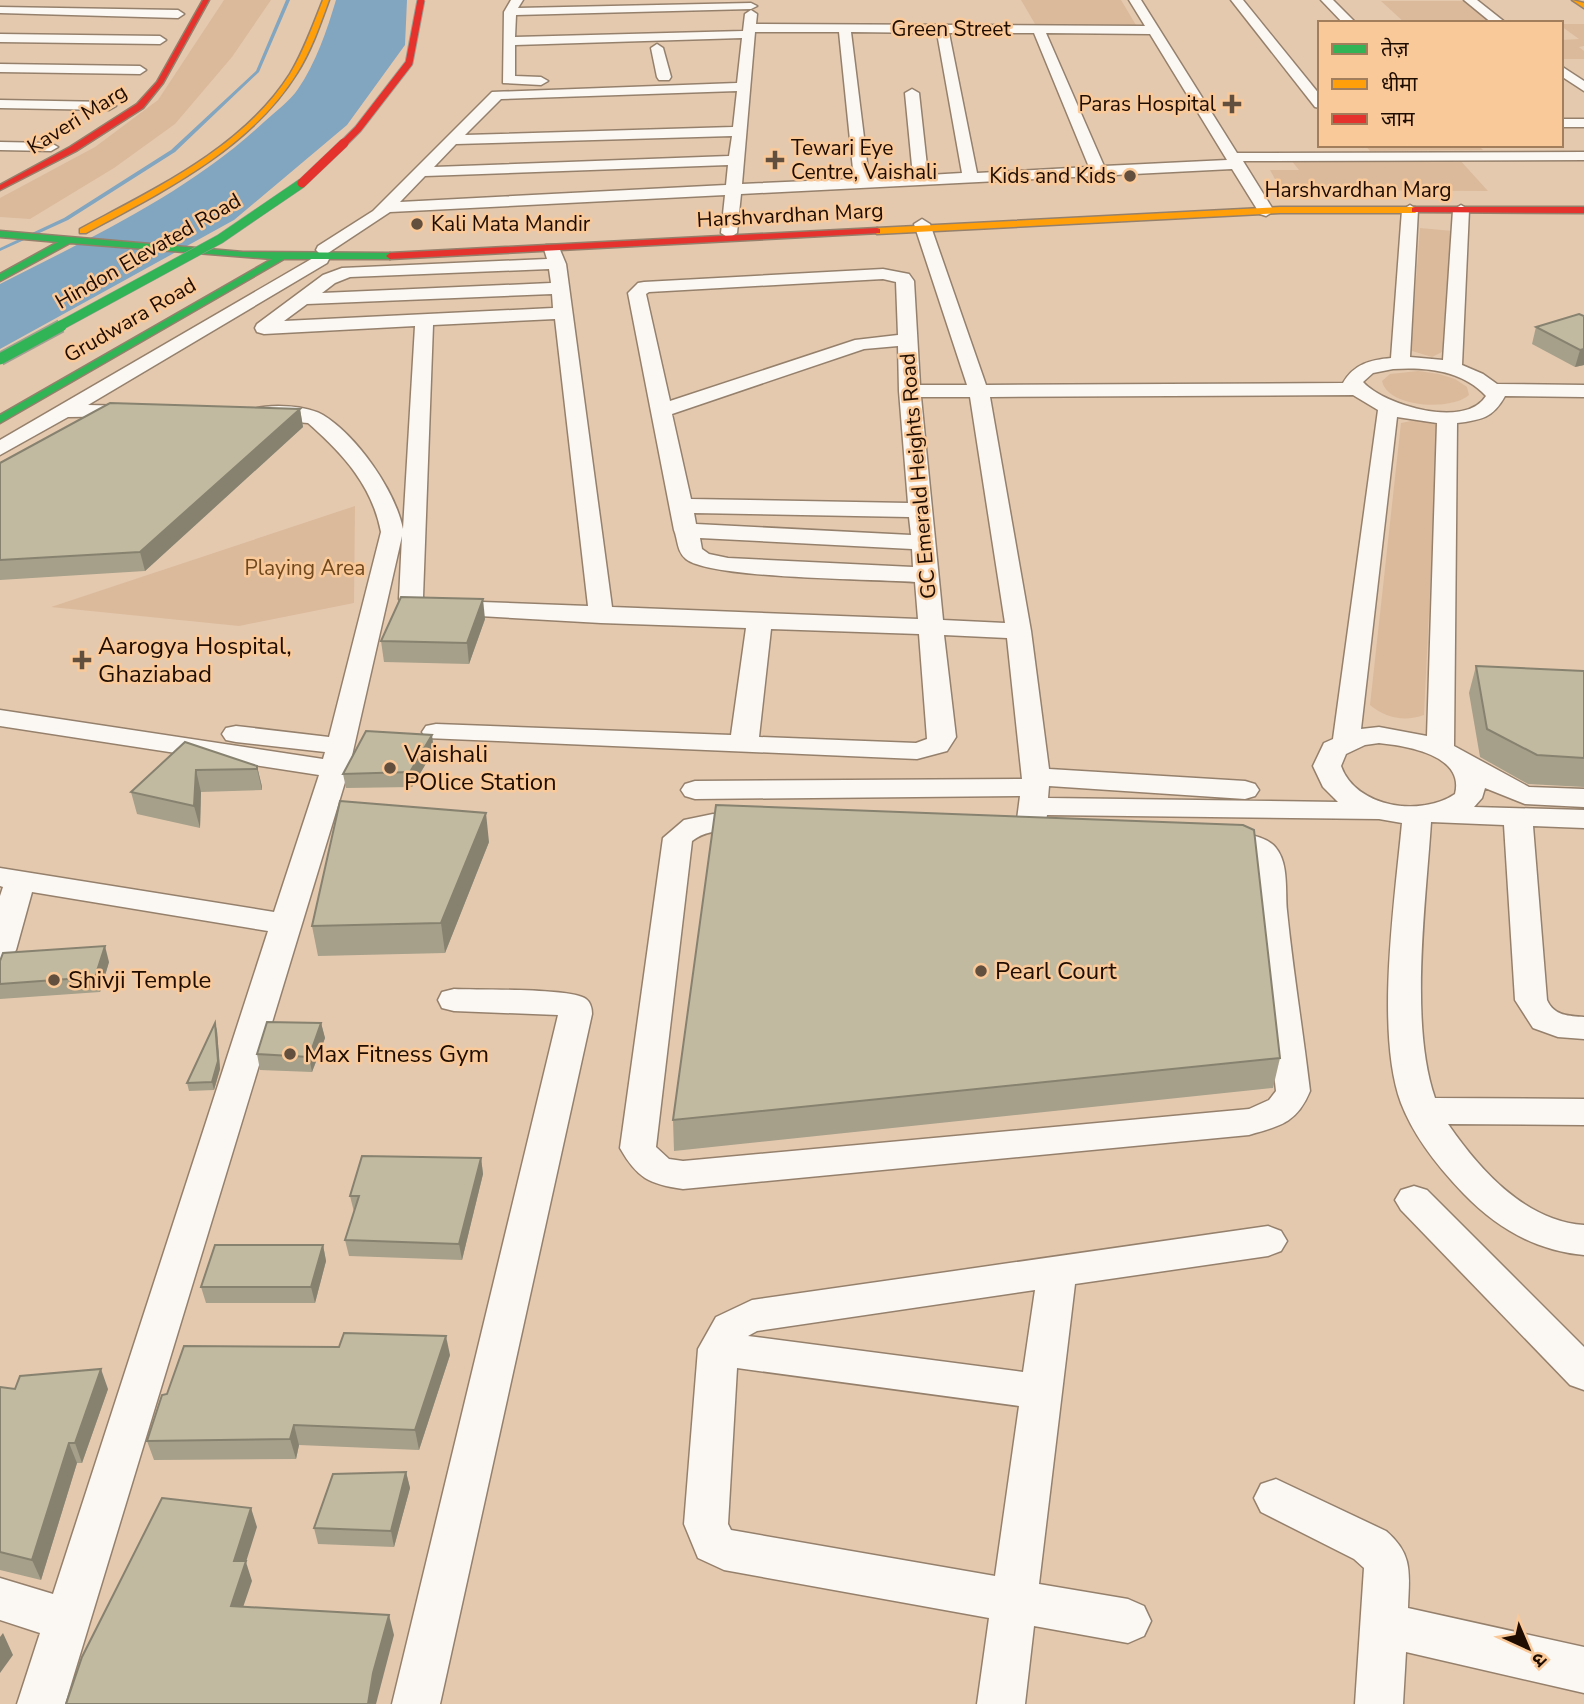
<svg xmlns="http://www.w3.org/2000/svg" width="1584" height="1704" viewBox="0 0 1584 1704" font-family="'Nunito Sans','Noto Sans Devanagari',sans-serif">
  <rect width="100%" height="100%" fill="#e4c9af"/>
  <g fill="#dbba9b">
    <path d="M224,0h47l-39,57 -57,67 -61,44 -84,51 -30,-2v-19l95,-51 63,-47z"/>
    <path d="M1021,0h100l18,30 -101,-1z"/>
    <path d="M1381,1h85l28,22h-89z"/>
    <path d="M1561,24h23v22l-5,1 5,4v8h-23v-19l18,-1 -18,-13z"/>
    <path d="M1365,145h113l5,5 -113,1z"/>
    <path d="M1458,158l30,33 -207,-1 -11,-20h29l-8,-10z"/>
    <path d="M1420,228l33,3 -9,120 -12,6 -20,-6 -1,-3z"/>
    <path d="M1418,371l21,3 16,5 12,8 2,8c-18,16 -81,13 -87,-14l8,-7z"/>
    <path d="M1416,420l22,5 -14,290c-19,7 -39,3 -54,-10l31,-282z"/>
    <path d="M355,506l-1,97 -115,23 -188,-19z"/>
  </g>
  <path fill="#82a5c0" d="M336,0h71l-2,45 -58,80 -113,95 -234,129v-65c92,-47 188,-91 264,-162 11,-10 26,-21 34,-33 18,-26 29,-59 38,-89z"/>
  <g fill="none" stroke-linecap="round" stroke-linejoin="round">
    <path fill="#82a5c0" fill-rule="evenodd" d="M286,0h4l-31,72 -84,80 -107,68 -68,31v-3l64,-30 107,-68 85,-79z"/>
    <g stroke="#95806c" stroke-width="3">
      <g id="street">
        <path d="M511,0h12l-5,8 233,-5 6,3 -6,3 -235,6 -1,22 228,-6 2,-17 6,-4 6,4 -1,10 389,2 -16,-26h12l96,153 347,-1v8l-341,1 31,50 -8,5 -6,-2 -28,-45 -491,25 -4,39 -8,5 -8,-5 4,-38 -335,17 -65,43 4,4 -2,4 -239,142 45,1 7,2 3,4 -3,4 -72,1 -68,38v-15l320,-186 -4,-4 2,-4 55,-35 119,-119 245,-9 5,-45 -227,7v31l26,1 7,4 -7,4 -38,-2 1,-71zM755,32h84l15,147 -112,5zM851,32l86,1 25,140 -34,2 -9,-82 -7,-4 -7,4 8,83 -44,2zM949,33h85l55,134 -112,6zM1046,33l104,1 77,126 -123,6zM737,91l-4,36 -268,8 36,-36zM732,136l-3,20 -295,11 22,-23zM728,165l-2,20 -326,17 25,-26z"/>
        <path d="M1231,0h12l77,95v13l-5,-1z"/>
        <path d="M1321,0h12l23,23h-13z"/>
        <path d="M1464,0h13l29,23h-14z"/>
        <path d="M0,7l178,3 6,4 -6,4 -178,-5z"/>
        <path d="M0,34l160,2 6,4 -6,4 -160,-2z"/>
        <path d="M657,44l6,4 8,29 -2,3h-10l-2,-3 -6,-29z"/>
        <path d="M0,64l140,2 6,4 -6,4 -140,-2z"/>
        <path d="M1561,66l23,15v10l-23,-15z"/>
        <path d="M0,100l109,2 7,4 -7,4 -109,-2z"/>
        <rect x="1561" y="119" width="23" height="8"/>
        <path d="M0,142l51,1 7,4 -7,4 -51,-1z"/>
        <path d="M1410,205l8,5 -8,147 33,3 10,-150 8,-5 8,5 -7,155 21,9 14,10 87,1v12l-79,-1c-12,22 -24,24 -48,27l-3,323 75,41 55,2v18l-59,-3 -40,-16 -3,10 -8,9 110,3v18l-51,-2 14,174c7,16 22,16 37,17v22l-26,-2 -25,-9 -18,-28 -11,-175 -73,-3c-5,79 -22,202 4,276l149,1v26l-136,-1c32,46 77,97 136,101v30c-48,-4 -87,-27 -120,-61 -25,-26 -50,-57 -63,-91 -26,-70 -6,-205 1,-280l-23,-4 -332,-4 -2,12 16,3 5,6 -5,6 -10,3 -31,-4 -5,-6 5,-39 -325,3 -10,-3 -4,-6 4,-6 10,-3 327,-2 -15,-141 -63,-3 12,102 -9,14 -30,8 -491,-21 -4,-6 4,-6 10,-2 295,11 15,-107 -145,-5 -191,-11 -11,-13 3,-63 -51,224 -4,6 2,3 -284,935h-48l23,-71 -40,-13v-42l53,16 215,-663 -236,-39 -16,58 -5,7 -11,3v-64l3,-9 -3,-1v-18l274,44 45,-137 -319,-49v-16l323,49 2,-7 -89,-10 -10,-2 -4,-6 4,-6 10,-2 93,11 52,-205c-9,-47 -38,-78 -73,-109l-48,-4 -7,-2 -3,-4 3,-4c18,-5 53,-4 70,6 34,21 72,75 80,114l12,-203 -151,8 -7,-2 -2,-4 2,-4 66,-49 19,-7 205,-9 -3,-10 2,-4h12l8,19 46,343 306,12 -3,-37c-41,-3 -205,-3 -229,-23 -9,-7 -8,-19 -12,-29l-46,-237 10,-10 6,-1 239,-13 26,5 5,7 6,104h47l-53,-161 8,-5 8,5 56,161 357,-2c11,-19 27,-23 48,-25l11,-148zM549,269l2,14 -229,10 13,-10 15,-6zM883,279l13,3 2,53 -43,5 -185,61 -24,-107 3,-2zM552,294l1,14 -269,13 23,-17zM555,319l33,287 -162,-6 -3,-3 10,-272zM898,346l1,45 9,112 -217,-4 -19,-85 192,-65zM1393,369c33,-2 69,1 93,27 -20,33 -101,10 -123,-14l10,-9zM1353,395l25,15 -45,329 -9,4 -11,23 10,21 15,15 -290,-4 1,-12 196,13 10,-3 4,-6 -4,-6 -10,-3 -196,-12 -18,-138 -41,-234zM921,397h49l35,226 -62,-3zM1397,417l40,6 -10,313 -48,-9 -18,2zM694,513l215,4 2,18 -215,-11zM700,538l212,11 1,18 -185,-9 -19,-4 -7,-5zM771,629l148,5 8,105 -11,4 -157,-6zM1379,743c28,3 86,12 76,51 -34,23 -99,14 -114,-28l5,-12 19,-9z"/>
        <path d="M713,814l50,3 5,6 -5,6c-24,6 -49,-5 -71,12l-36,306 13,12 14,2 566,-52 20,-9 7,-9 -20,-181 -3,-47 -7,-9 -40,-7 -5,-6 5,-6c18,-5 58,-3 70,13 13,16 9,44 11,63 6,60 16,120 23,180 -13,32 -30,35 -61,44l-566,54c-34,-5 -46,-11 -63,-41l43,-310 21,-18z"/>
        <path d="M454,989c23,1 118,-1 132,10 5,4 6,10 6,15l-152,690h-48l166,-689 -104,-4 -12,-3 -4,-8 4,-8z"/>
        <path d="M1414,1186l13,4 157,157v43l-14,-5 -169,-175 -6,-10 6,-10z"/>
        <path d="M1268,1226l13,5 6,10 -6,10 -13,5 -193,28 -36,300 89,15 16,7 7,15 -7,15 -16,7 -94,-17 -9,78h-48l12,-86 -265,-48 -26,-12 -14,-34 14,-175 18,-32 36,-17zM1035,1290l-12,82 -275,-36 9,-5zM737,1368l282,38 -24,170 -264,-46 -3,-6z"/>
        <path d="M1276,1479l110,52c28,24 23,43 22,77l176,39v46l-178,-41 -3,52h-48l9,-136 -10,-9 -93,-47 -7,-14 7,-14z"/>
      </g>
    </g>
    <g stroke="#95806c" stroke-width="3">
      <path id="fast" d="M0,231l243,21 147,1 4,3 -4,3h-106l-284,164v-8l272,-156 -202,-16 -70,38v-7l58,-32 -58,-5z"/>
    </g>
    <g stroke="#95806c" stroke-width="3">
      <g id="slow">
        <path d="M323,0h6c-9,25 -18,51 -32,73 -47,76 -135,119 -211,160h-6v-4c74,-40 163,-81 210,-155 14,-23 23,-49 33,-74z"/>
        <path d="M1572,0l12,3v5z"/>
        <path d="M1280,207h135l4,3 -4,3h-135l-403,21 -4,-3 4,-3z"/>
      </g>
    </g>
    <g stroke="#95806c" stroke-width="3">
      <g id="jam">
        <path d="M203,0h6l-46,83 -20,25 -67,43 -76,39v-5l70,-38 67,-43 20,-22z"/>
        <path d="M1415,207h169v6l-172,-1v-4z"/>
        <path d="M877,228l3,1v4l-490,26 -4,-3 4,-3z"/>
      </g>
    </g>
    <use href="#street" fill="#fbf7f3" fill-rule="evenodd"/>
    <use href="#fast" fill="#30b455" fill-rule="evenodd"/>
    <use href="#slow" fill="#ff9f0a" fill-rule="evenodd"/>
    <use href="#jam" fill="#e5322d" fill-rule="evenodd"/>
    <g stroke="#9f9e90" stroke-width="10" stroke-linecap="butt">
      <path id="fast-bridge-far1" d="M58,327l162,-88 82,-56"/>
    </g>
    <g stroke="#9f9e90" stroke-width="14" stroke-linecap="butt">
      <path id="fast-bridge" d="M0,359l61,-33"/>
    </g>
    <g stroke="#9f9e90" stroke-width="9" stroke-linecap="butt">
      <path id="jam-bridge-far1" d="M342,145l16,-16 51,-66 12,-63"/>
    </g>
    <g stroke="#9f9e90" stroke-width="10" stroke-linecap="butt">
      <path id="jam-bridge" d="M302,183l42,-40"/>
    </g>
    <use href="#fast-bridge-far1" stroke="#30b455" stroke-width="9"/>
    <use href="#fast-bridge" stroke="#30b455" stroke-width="11"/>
    <use href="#jam-bridge-far1" stroke="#e5322d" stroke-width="7"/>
    <use href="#jam-bridge" stroke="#e5322d" stroke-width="9"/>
  </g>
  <g fill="#a6a08a">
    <path d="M1584,316v49l-9,2 -43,-23 4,-17z"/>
    <path d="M300,409l3,18 -158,144 -145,9v-117z"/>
    <path d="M485,619l-16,45 -85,-2 -3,-21z"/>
    <path d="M1476,666l108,5v116l-56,-3 -48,-27 -11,-64z"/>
    <path d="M185,742l72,24 5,21v3l-61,2 -1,36 -63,-14 -6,-22z"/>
    <path d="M434,750l-22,37 -66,1 -3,-14z"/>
    <path d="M489,842l-44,111 -127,3 -6,-30z"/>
    <path d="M0,961l109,1 -9,30 -100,7z"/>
    <path d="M215,1023l2,8 3,38 -6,21 -25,1 -2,-8z"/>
    <path d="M321,1023l4,15 -13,34 -52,-2 -3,-16z"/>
    <path d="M1280,1058l-7,30 -599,63 -1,-31z"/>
    <path d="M481,1158l2,16 -21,86 -113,-4 -4,-16 9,-28 -4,-16z"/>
    <path d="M323,1245l3,16 -11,42h-109l-5,-16z"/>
    <path d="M450,1355l-31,95 -120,-5 -3,14 -142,1 -7,-19 20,-47z"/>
    <path d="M0,1387l15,2h93l-26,74h-5l-36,117 -41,-10z"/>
    <path d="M406,1472l4,16 -16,59 -76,-3 -4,-16z"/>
  </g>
  <g fill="#878270">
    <path d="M1584,349v16l-9,2 5,-17z"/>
    <path d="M300,409l3,18 -158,144 -5,-19z"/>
    <path d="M483,599l2,20 -16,45 -2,-21z"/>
    <path d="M432,735l2,15 -22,37 -2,-15z"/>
    <path d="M257,766l5,21v3l-5,-21z"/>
    <path d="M196,770l5,22 -1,36 -6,-22z"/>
    <path d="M486,813l3,29 -44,111 -4,-30z"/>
    <path d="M105,946l4,16 -9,30 -5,-15z"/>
    <path d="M215,1023l2,8 3,38 -6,21 -2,-8z"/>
    <path d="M321,1023l4,15 -13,34 -3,-15z"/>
    <path d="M481,1158l2,16 -21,86 -3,-16z"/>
    <path d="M323,1245l3,16 -11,42 -4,-16z"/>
    <path d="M446,1336l4,19 -31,95 -4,-20z"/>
    <path d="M101,1369l7,20 -26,74 -7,-20z"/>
    <path d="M294,1425l5,20 -3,14 -6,-20z"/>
    <path d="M69,1443l8,20 -36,117 -9,-20z"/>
    <path d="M406,1472l4,16 -16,59 -3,-16z"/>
    <path d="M251,1508l6,19 -11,35 6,19 -15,44 -6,-19 3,-45z"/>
    <path d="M389,1615l5,20 -18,69h-8l5,-31z"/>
    <path d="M3,1633l10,22 -13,18v-36z"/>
  </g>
  <g fill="#c1baa0" stroke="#878270" stroke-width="2">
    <path d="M1579,314l5,2v33l-4,1 -44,-23z"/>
    <path d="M110,403l190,6 -160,143 -140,8v-97z"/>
    <path d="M401,597l82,2 -16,44 -86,-2z"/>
    <path d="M1476,666l108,5v87l-47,-3 -50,-26z"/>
    <path d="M366,731l66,4 -22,37 -67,2z"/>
    <path d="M185,742l72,24v3l-61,1 -2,36 -63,-14z"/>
    <path d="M340,801l146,12 -45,110 -129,3z"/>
    <path d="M716,805l527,20 11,5 26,228 -607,62z"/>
    <path d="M105,946l-10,31 -95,7v-23l3,-8z"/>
    <path d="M267,1022l54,1 -12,34 -52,-3z"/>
    <path d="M215,1023l3,38 -6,21 -25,1z"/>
    <path d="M362,1156l119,2 -22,86 -114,-4 14,-44h-9z"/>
    <path d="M215,1245h108l-12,42h-110z"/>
    <path d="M344,1333l102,3 -31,94 -121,-5 -4,14 -143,2 15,-46 5,-1 17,-48 155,1z"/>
    <path d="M101,1369l-26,74h-6l-37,117 -32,-8v-165l15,2 5,-13z"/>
    <path d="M406,1472l-15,59 -77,-3 19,-54z"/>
    <path d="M162,1498l89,10 -17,53h12l-15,45 158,9 -16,58 -5,31h-302l16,-47z"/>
  </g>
  <g fill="#634f3d" stroke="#fac999" stroke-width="2.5">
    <path d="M1228.5 93.5h7v7h7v7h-7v7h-7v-7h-7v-7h7z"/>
    <path d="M771.5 149.5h7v7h7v7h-7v7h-7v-7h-7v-7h7z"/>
    <circle cx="1130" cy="176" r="7"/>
    <circle cx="417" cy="224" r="7"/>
    <path d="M78.5 649.5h7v7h7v7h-7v7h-7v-7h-7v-7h7z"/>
    <circle cx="390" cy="768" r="7"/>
    <circle cx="981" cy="971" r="7"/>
    <circle cx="54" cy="980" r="7"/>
    <circle cx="290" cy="1054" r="7"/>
  </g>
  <g text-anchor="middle" stroke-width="5" stroke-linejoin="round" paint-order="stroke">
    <g font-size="21" fill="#1e0d00" stroke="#fac999">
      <text x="951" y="36">Green Street</text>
      <text transform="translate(77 119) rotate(-32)" y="7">Kaveri Marg</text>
      <text x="1358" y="197">Harshvardhan Marg</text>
      <text transform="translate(790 215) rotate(-3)" y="7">Harshvardhan Marg</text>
      <text transform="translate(148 251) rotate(-30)" y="7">Hindon Elevated Road</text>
      <text transform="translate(130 320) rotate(-30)" y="7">Grudwara Road</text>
      <text transform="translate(918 476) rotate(-95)" y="7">GC Emerald Heights Road</text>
    </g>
    <g font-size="21" fill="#1e0d00" stroke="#fac999" text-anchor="end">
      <text x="1216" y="111">Paras Hospital</text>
      <text x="791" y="155" text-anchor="start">Tewari Eye<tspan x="791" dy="24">Centre, Vaishali</tspan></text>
      <text x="1116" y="183">Kids and Kids</text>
      <text x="431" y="231" text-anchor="start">Kali Mata Mandir</text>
    </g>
    <g font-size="21" fill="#70491f" stroke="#fac999">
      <text x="305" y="575">Playing Area</text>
    </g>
    <g font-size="24" fill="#1e0d00" stroke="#fac999" text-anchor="start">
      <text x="98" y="654">Aarogya Hospital,<tspan x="98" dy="28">Ghaziabad</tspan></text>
      <text x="404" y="762">Vaishali<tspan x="404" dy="28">POlice Station</tspan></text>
      <text x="995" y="979">Pearl Court</text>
      <text x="68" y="988">Shivji Temple</text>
      <text x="304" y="1062">Max Fitness Gym</text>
    </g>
  </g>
  <rect x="1318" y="21" width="245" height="126" fill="#fac999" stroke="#a27e5c" stroke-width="2"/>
  <rect x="1332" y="44" width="35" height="10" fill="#30b455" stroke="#a27e5c" stroke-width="2"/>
  <text x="1381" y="56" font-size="21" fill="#1e0d00">तेज़</text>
  <rect x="1332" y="79" width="35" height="10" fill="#ff9f0a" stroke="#a27e5c" stroke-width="2"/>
  <text x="1381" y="91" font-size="21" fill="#1e0d00">धीमा</text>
  <rect x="1332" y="114" width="35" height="10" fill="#e5322d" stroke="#a27e5c" stroke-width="2"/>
  <text x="1381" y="126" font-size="21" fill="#1e0d00">जाम</text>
  <g transform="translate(1528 1648) rotate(136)" stroke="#fac999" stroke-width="5" paint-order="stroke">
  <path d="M0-5L12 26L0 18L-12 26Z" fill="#1e0d00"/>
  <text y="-10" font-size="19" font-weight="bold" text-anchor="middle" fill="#1e0d00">उ</text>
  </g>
</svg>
